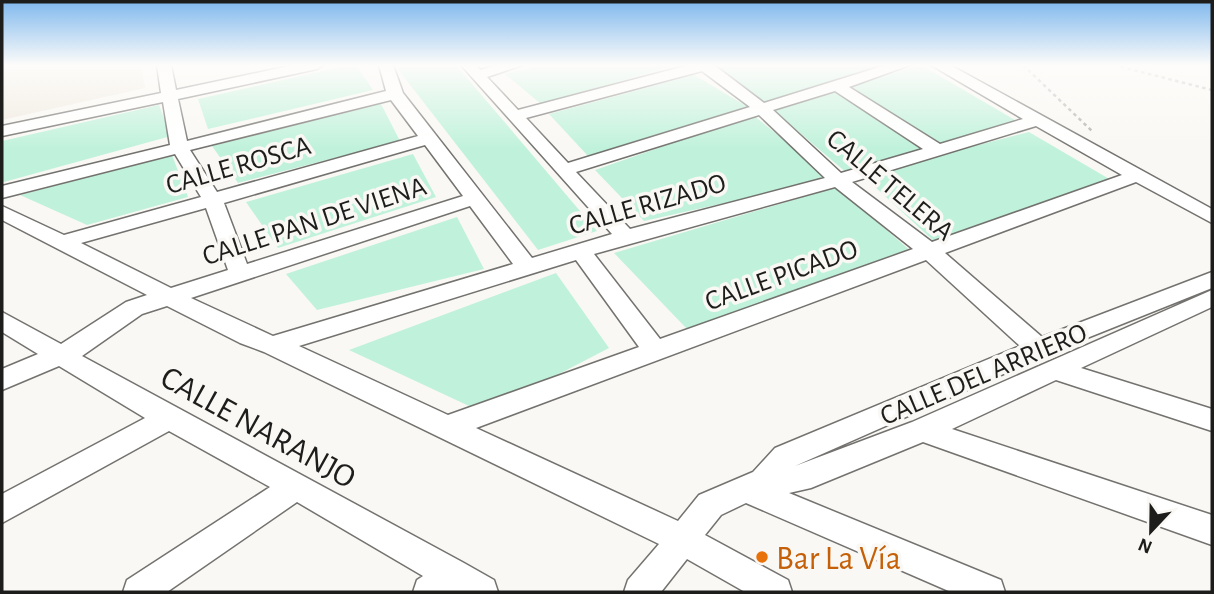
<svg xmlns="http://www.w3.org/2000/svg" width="1214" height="594" viewBox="0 0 1214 594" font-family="'Alegreya Sans',sans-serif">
  <rect width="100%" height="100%" fill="#faf8f4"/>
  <path fill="#f0eae0" d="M2,65h139l4,23 -143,32z"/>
  <g fill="#c0f2db">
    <path d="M350,65h6l17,25 -165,39 -10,-30z"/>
    <path d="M406,65h50l141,166 -59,19 -141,-182z"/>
    <path d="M542,65h134l-135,39 -36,-30z"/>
    <path d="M712,65h193l-140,41z"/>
    <path d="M921,65l99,58 -172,51 -76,-65z"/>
    <path d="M694,75l54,32 -159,50 -40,-43z"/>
    <path d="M381,104l19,37 -162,42 -26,-37z"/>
    <path d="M159,105l12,31 -167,46 -2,-4v-37z"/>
    <path d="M753,115l80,64 -189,42 -49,-51z"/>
    <path d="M1029,132l82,48 -175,63 -74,-68z"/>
    <path d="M413,154l23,43 -158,51 -32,-46z"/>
    <path d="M172,155l16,42 -101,28 -67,-30z"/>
    <path d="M837,187l76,66 -225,77 -74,-77z"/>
    <path d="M457,217l27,52 -167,41 -31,-36z"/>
    <path d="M556,273l53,75 -125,65 -135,-63z"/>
  </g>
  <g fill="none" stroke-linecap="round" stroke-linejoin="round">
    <g stroke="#73726f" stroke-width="3">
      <path id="minor" d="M157,65h14l5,25 118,-25h30l-7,4 -139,30 9,42 199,-50 -7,-26h14l10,28 129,165 80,-24 -151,-169h15l4,5 17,-5h26l-36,12 31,33 171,-45h25l50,38 122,-38h24l-61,22 91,57 83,-25 -92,-54h19l262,144v14l-76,-41 -191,71 97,84 170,-65v16l-145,58 -272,120 117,-44 300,-132v17l-131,61 131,41v22l-156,-51 -104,49 260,86v30l-289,-103 -112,46 -22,5 212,87 4,12h-54l-205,-89 -25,12 -16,20 83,45 4,12h-47l-58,-33 -26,33h-37l4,-12 31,-36 -395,-192 -24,-9 -73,-37 -25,8 -60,42 382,207 30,17 4,12h-85l4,-12 6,-4 -126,-74 -130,90h-44l4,-12 143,-93 -101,-56 -167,92v-29l143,-76 -86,-52 -57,24v-21l36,-15 -36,-22v-20l59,32 65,-42 21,-7 -145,-75v-14l62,29 137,-38 -26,-43 -173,44v-12l168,-41 -7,-43 -161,34v-10l159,-33zM702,71l48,36 -182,56 -42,-45zM835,91l88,58 -82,24 -68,-63zM391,100l27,36 -201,56 -27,-42zM759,115l66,63 -195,51 -54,-57zM1036,126l86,49 -190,67 -80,-60zM425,145l38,51 -216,68 -23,-61zM835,187l78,62 -253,90 -66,-85zM470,206l43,58 -240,72 -82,-38zM206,208l22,62 -57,18 -90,-45zM576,260l63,87 -191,68 -149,-69zM926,260l94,86 -245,102 -22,24 -54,23 -21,26 -202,-93z"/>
    </g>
    <g stroke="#b5b3b0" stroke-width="2.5" stroke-dasharray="3.5 3.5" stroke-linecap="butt">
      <path d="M1023,65l69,66"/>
      <path d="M1114,65l98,25"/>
    </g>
    <use href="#minor" fill="#fff" fill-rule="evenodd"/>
  </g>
  <linearGradient id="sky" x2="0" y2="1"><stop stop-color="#7fb8ed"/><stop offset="0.44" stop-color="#fdfcfa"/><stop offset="1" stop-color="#fdfcfa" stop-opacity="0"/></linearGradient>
  <rect width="1214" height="148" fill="url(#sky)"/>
  <circle fill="#e8710a" stroke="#faf8f4" stroke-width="2.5" cx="762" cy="557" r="7"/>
  <g text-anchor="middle" stroke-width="7" stroke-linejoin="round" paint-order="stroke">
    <g font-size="28" fill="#1d1d1c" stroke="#faf8f4">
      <text transform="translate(238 164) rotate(-16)" y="10">CALLE ROSCA</text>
      <text transform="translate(891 184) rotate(40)" y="10">CALLE TELERA</text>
      <text transform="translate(647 203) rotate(-16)" y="10">CALLE RIZADO</text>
      <text transform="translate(314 220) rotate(-18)" y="10">CALLE PAN DE VIENA</text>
      <text transform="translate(781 274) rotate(-20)" y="10">CALLE PICADO</text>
      <text transform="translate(983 373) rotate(-23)" y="10">CALLE DEL ARRIERO</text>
    </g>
    <g font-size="33" fill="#1d1d1c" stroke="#faf8f4">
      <text transform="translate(259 426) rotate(29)" y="12">CALLE NARANJO</text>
    </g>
    <g font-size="33" fill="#c56008" stroke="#faf8f4" text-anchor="start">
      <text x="776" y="569">Bar La Vía</text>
    </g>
  </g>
  <rect width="1214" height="594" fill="none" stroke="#1d1d1c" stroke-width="7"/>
  <g transform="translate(1151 531) rotate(202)" stroke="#faf8f4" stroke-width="5" paint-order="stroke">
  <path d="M0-5L12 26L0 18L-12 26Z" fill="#1d1d1c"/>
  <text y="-10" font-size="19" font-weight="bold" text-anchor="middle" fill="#1d1d1c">N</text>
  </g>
</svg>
